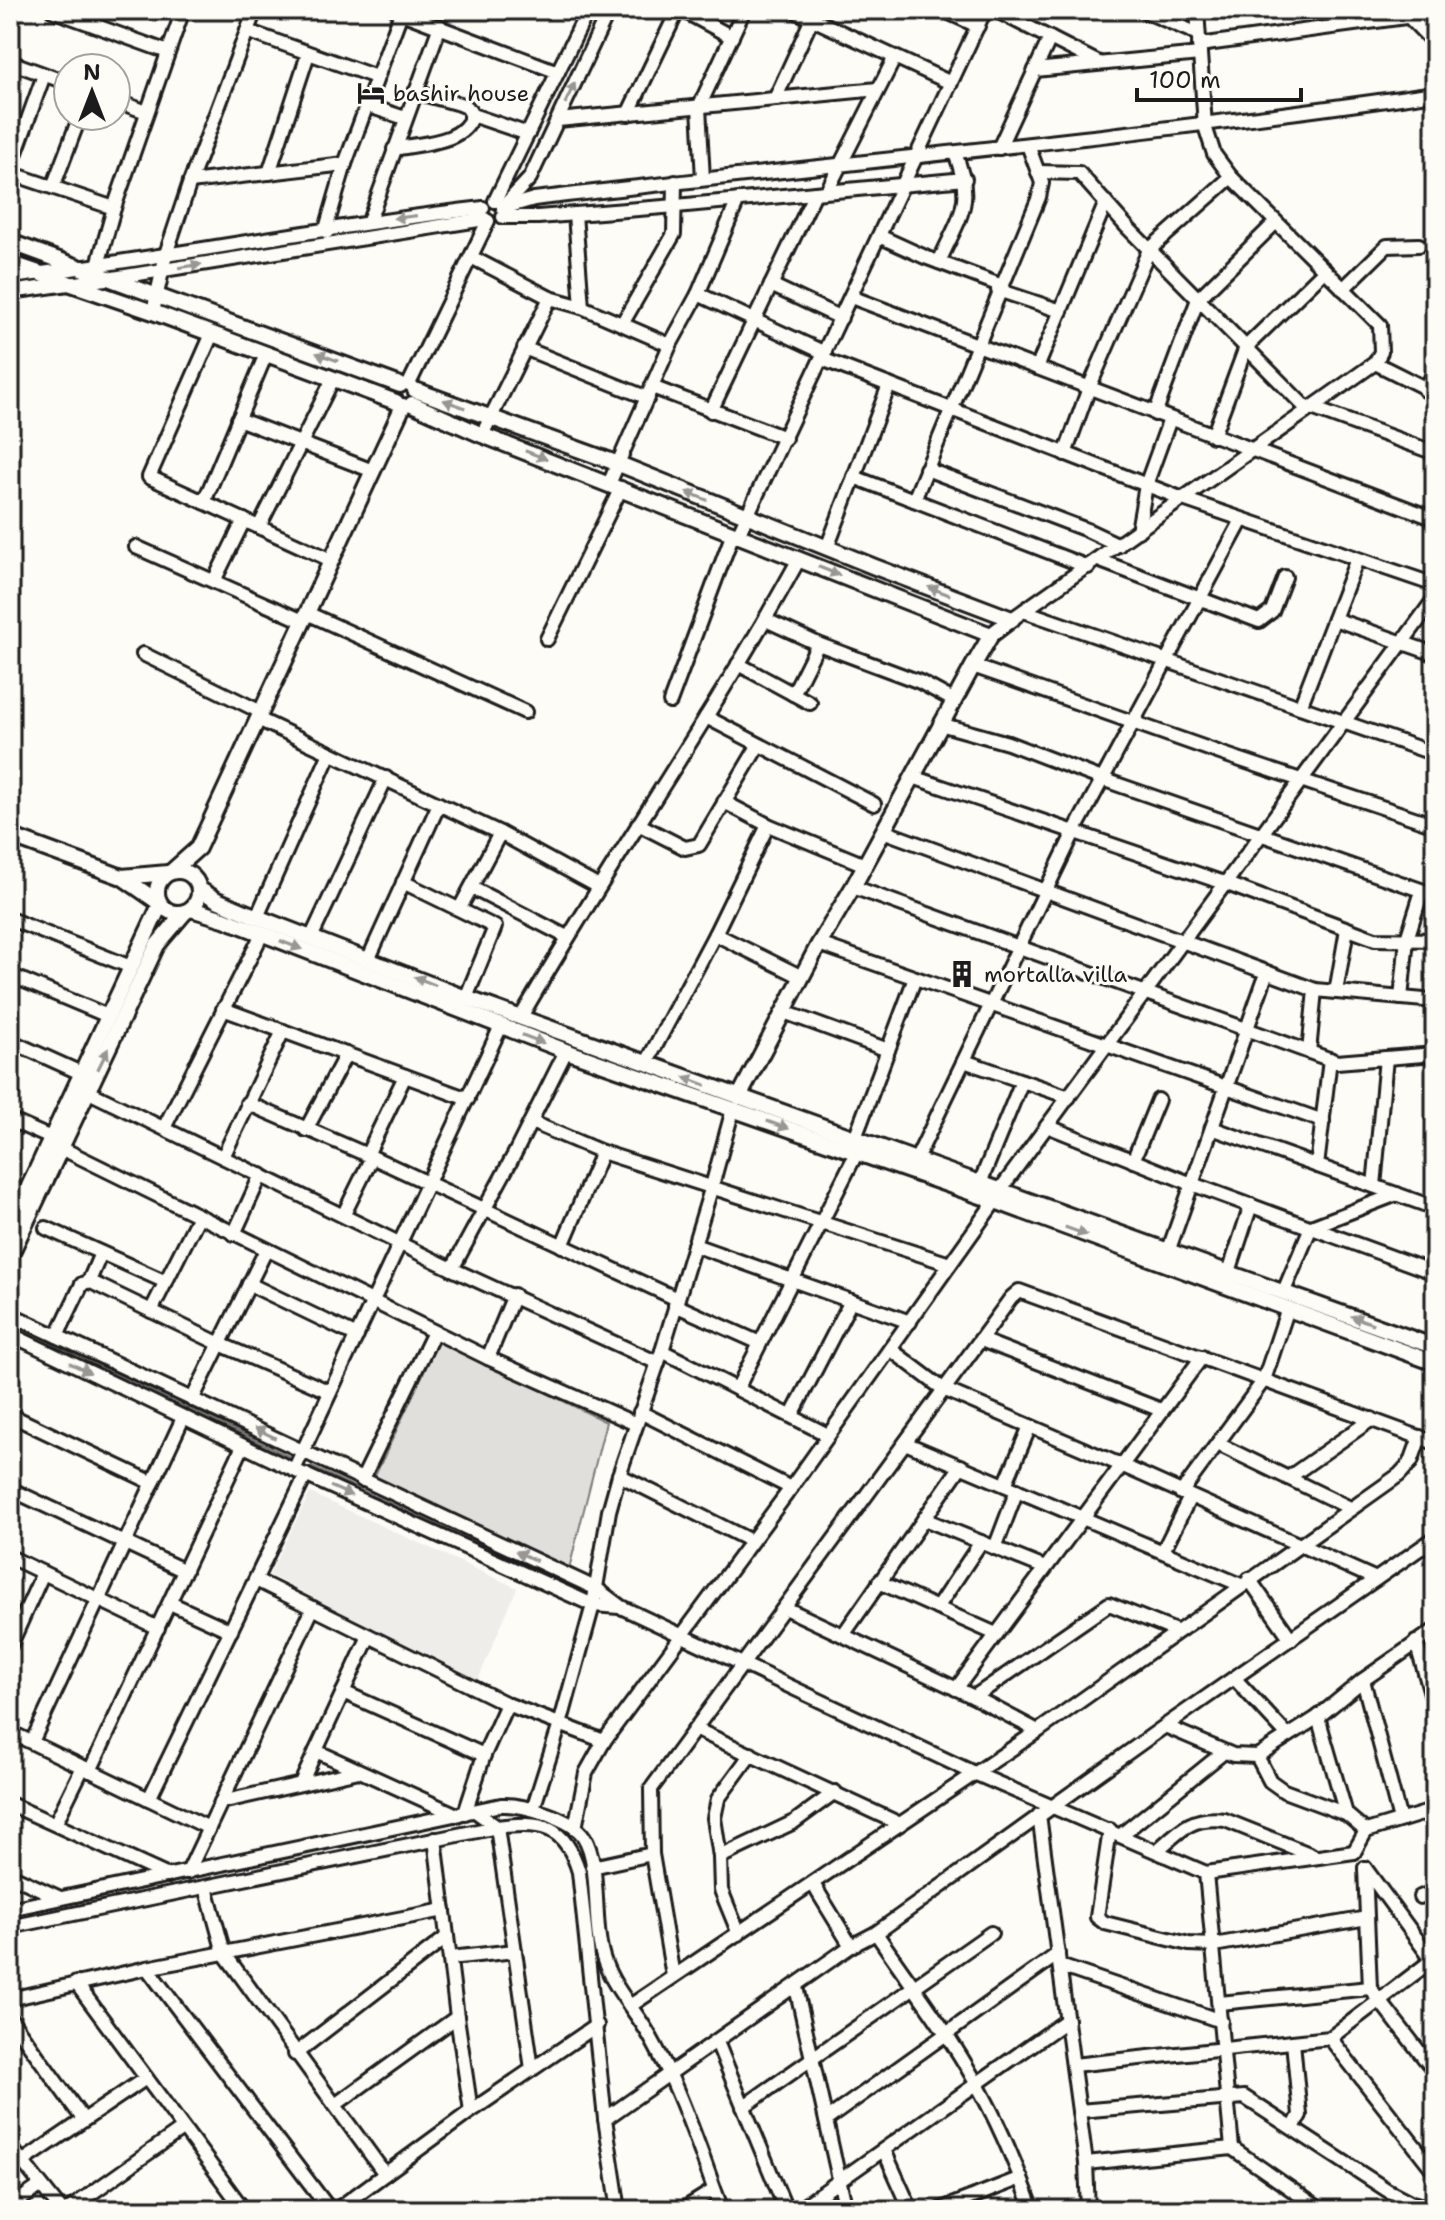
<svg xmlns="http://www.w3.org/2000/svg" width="1445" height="2220" viewBox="0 0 1445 2220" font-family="'Shantell Sans',sans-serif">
  <rect width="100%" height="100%" fill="#fdfcf7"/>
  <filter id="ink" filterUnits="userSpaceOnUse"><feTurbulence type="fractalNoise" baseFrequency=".0125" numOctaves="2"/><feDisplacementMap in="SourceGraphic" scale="16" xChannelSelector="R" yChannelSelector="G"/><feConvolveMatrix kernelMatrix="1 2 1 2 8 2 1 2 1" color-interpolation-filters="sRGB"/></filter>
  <g filter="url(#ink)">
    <path fill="#eeede9" d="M310,1493l207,95 -40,94 -208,-107z"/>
    <path fill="#e0dfdb" stroke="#7e7e7c" stroke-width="2" d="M439,1340l167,82 -37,147 -195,-91z"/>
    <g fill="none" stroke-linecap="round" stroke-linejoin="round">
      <g stroke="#797876" stroke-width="3">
        <path d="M10,1324l284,135"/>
        <path d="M311,1467l280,130"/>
      </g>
      <g stroke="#1c1c1c" stroke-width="18">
        <g id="minor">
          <path d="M52,10l116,42"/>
          <path d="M682,10l50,27"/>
          <path d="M793,10l158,73"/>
          <path d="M943,10l35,16"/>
          <path d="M995,10l104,53"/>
          <path d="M1142,10l56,24"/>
          <path d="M396,11l162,61"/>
          <path d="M1407,15l28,29"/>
          <path d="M247,31l129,46"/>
          <path d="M1199,45l236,-32"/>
          <path d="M10,62l58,21"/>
          <path d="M1035,70l165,-16"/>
          <path d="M415,92l45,12 7,3 5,8 56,19"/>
          <path d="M775,99l41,-89"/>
          <path d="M116,101l31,11"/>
          <path d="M366,105l39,13"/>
          <path d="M628,114l50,-104"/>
          <path d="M558,120l320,-31"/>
          <path d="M999,148l51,-110"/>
          <path d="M394,149c26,-6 70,-5 78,-34"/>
          <path d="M10,169l34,-94"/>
          <path d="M1038,172l41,1 48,54 181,183"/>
          <path d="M10,173l104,35"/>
          <path d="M269,173l39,-119"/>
          <path d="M703,179l-4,-72 45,-97"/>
          <path d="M190,182l155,-18"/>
          <path d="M53,187l27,-71"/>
          <path d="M827,191l68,-134"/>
          <path d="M495,201l93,-191"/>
          <path d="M503,207l27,-29 79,-168"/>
          <path d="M503,208l31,-9c301,-36 602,-62 901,-106"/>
          <path d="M575,214l7,93"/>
          <path d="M503,217h35l138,-11 289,-27"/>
          <path d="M369,221l71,-195"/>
          <path d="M327,232l-1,-3 19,-65 56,-151"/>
          <path d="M879,236l46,21 75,28"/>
          <path d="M471,257l79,41 32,9 88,38"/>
          <path d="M939,262c21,-47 36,-58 16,-109"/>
          <path d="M98,265l16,-57 69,-198"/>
          <path d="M10,277c158,-19 314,-51 473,-69"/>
          <path d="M771,285l70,33"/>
          <path d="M1343,289l44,-43 32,-1"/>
          <path d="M998,290l63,21"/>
          <path d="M10,292l103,-14 372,-59"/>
          <path d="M698,294l127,59"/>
          <path d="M851,297l584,222"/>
          <path d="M153,312l13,-58 24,-72 65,-172"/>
          <path d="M622,324l52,-90 1,-52"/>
          <path d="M212,334l-63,143 182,83"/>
          <path d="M524,348l124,50"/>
          <path d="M822,359l361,140 252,86"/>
          <path d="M1375,363l60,30"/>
          <path d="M1037,368l69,-166"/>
          <path d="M409,384l79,-163"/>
          <path d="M652,387l133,51"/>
          <path d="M1425,390l10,-19"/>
          <path d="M1312,408l123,45"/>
          <path d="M711,411l104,-218"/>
          <path d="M1155,414l43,-115 78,-77"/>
          <path d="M238,419l135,52"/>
          <path d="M482,435l68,-137"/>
          <path d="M1213,436l33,-89 79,-77"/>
          <path d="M1065,454l24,-66 60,-138 82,-73"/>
          <path d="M926,469l161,61 32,15"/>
          <path d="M854,477l234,90"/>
          <path d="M609,484l61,-139 28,-51 40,-94"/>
          <path d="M914,500l125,-303 3,-14 -14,-38"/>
          <path d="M204,502l62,-148"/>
          <path d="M259,527l74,-148"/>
          <path d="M1138,531l8,-46 24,-66"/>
          <path d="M738,535l247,-525"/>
          <path d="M136,547l167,74"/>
          <path d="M827,548l62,-163"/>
          <path d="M1098,560l161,61 13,-10 13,-34"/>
          <path d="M214,581l30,-61"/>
          <path d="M1024,611l411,143"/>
          <path d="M307,613l218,99"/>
          <path d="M1012,619l363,-256 6,-11 -1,-27 -149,-148 -17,-23 -9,-28 -8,-116"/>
          <path d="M1334,619l101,35"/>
          <path d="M766,620l52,24"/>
          <path d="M547,639l74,-151"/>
          <path d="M143,654l118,58"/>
          <path d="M738,664l72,39"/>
          <path d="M973,666l250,88 212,71"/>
          <path d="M793,694l25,-50 102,38 33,18"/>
          <path d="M670,702l63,-169"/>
          <path d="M1300,707l57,-148"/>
          <path d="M706,717l168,87"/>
          <path d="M258,719l242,114 99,54"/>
          <path d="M940,724l68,19 94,36 333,116"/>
          <path d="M913,777l314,107 148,55 60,1"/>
          <path d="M724,802l44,23"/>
          <path d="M638,824l47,24 14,-3 59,-99"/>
          <path d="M883,831l432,159 120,11"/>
          <path d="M403,882l92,45 -29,71"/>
          <path d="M853,887l484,175 98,-8"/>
          <path d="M472,888l95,49"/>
          <path d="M460,908l40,-75"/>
          <path d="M257,917l73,-164"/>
          <path d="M10,919l121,48"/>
          <path d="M715,934l87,43"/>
          <path d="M311,938l75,-160"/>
          <path d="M819,944l504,177"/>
          <path d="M369,958l70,-154"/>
          <path d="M10,975l98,41"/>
          <path d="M1336,992l11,-63"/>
          <path d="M1401,998l6,-59 15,-48"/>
          <path d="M223,1009l245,90"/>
          <path d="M784,1012l104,38"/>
          <path d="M521,1017c89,-155 192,-301 278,-458"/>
          <path d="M10,1041l71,32"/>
          <path d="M1309,1052l6,-62"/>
          <path d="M964,1061l105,36"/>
          <path d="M647,1062l68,-128 53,-109 97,40"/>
          <path d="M87,1091l365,178 206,94"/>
          <path d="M247,1103l125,54 305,142"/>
          <path d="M10,1120l41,18"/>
          <path d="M531,1122l71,30 348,112"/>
          <path d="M1047,1126l145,58 243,89"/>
          <path d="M164,1128l98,-194"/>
          <path d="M1212,1128l223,80"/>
          <path d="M306,1130l40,-76"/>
          <path d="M855,1138l60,-160"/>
          <path d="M61,1148l427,210 148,66"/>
          <path d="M367,1155l38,-79"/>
          <path d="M223,1157l60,-126"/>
          <path d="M916,1160l158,-328 168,-312"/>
          <path d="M1133,1161l25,-61"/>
          <path d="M1317,1166l13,-107"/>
          <path d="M980,1183l42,-102"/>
          <path d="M1374,1186l12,-128"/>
          <path d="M1000,1190l435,-592"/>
          <path d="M344,1214l28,-57"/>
          <path d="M46,1228l120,54"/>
          <path d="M234,1234l27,-59"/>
          <path d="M694,1245l216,77"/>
          <path d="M562,1246l40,-94"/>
          <path d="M1169,1249l98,-277"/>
          <path d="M452,1269l63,-116 51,-102"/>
          <path d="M1229,1272l22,-67"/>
          <path d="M89,1281l12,-28"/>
          <path d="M249,1284l108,52"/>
          <path d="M1284,1291l27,-64 86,-33"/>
          <path d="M675,1305l85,38"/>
          <path d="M151,1311l48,-95"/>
          <path d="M10,1314l587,275 24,18 353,166 232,100 148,-21"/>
          <path d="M10,1334l284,136 299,135 26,2"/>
          <path d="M57,1336l25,-52 7,-3 131,63 110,48"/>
          <path d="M981,1340l180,70"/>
          <path d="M890,1349l53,40 178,76 255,114"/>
          <path d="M662,1351l166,84"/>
          <path d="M488,1358l26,-63"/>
          <path d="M737,1389l120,-237"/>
          <path d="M192,1400l74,-150"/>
          <path d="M640,1412l151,76"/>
          <path d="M10,1415l143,68"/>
          <path d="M792,1415l59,-114"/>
          <path d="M905,1443l336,142"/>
          <path d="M1218,1444l132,64"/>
          <path d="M294,1470l207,-444"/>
          <path d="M619,1475l132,66"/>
          <path d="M1288,1478l84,-59"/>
          <path d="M362,1480l72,-148"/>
          <path d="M1005,1485l25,-59"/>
          <path d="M10,1489l175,82"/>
          <path d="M1181,1493l83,-113 24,-72"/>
          <path d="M924,1519l121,49"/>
          <path d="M995,1548l22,-58"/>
          <path d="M1163,1551l27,-54"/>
          <path d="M10,1557l148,71"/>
          <path d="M1249,1579l42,60"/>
          <path d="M256,1580l251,124 97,37"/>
          <path d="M879,1582l117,52"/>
          <path d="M170,1603l61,28"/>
          <path d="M785,1608l189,89 64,34"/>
          <path d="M937,1608l44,-66"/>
          <path d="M843,1635l118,-169"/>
          <path d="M1416,1642l19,65"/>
          <path d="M10,1646l33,-73"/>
          <path d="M1235,1679l53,57"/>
          <path d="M1363,1680l37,140"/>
          <path d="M956,1689l246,-332"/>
          <path d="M343,1692l141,63"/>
          <path d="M974,1697l135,-93 67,27"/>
          <path d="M1318,1717l28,97"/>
          <path d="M1165,1726l68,29 24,1 61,-39 45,-37 72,-50"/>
          <path d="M695,1729l205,95"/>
          <path d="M10,1732l199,96"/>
          <path d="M32,1742l151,-324"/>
          <path d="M316,1751l141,64"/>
          <path d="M1257,1756l13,25 14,10 62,23 20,17"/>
          <path d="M90,1771l153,-325"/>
          <path d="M301,1783l68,-147"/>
          <path d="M149,1799l157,-324"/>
          <path d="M221,1802l138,-31"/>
          <path d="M10,1804l158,72"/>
          <path d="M533,1809l28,-88 32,-116 16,-94 10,-36 43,-124 50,-165 21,-77"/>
          <path d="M475,1811l22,16 35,242"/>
          <path d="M465,1813l19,-58 23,-51"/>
          <path d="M1039,1815l47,348 2,47"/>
          <path d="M55,1824l28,-57"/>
          <path d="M575,1828l11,-55 18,-32 187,-253 204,-287"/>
          <path d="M1110,1830l-13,87 8,6 84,21 25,1 153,-27"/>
          <path d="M1121,1835l103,-83"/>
          <path d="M435,1839l22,178 14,94"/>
          <path d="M1157,1851c23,-21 34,-35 68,-31l87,35"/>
          <path d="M1354,1852l12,-21 69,-21"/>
          <path d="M652,1854l21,122"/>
          <path d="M720,1857l-6,-39 4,-19 33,-45"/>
          <path d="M592,1867l60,-13 -1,-65 360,-491 8,-7 416,152"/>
          <path d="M1365,1868l5,120 65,84"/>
          <path d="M1365,1868l70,96"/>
          <path d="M188,1872l125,-264"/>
          <path d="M1206,1873l26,275"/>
          <path d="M10,1875l50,23"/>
          <path d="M813,1884l38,62"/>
          <path d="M206,1887l18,66 161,221"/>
          <path d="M1420,1897l15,-6"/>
          <path d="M10,1909l491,-104c21,-1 71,13 83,32 18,29 7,90 21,126 8,22 25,42 38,62 10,15 18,32 26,48 21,44 36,92 53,137"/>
          <path d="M10,1927l487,-100c45,-6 68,-2 82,45l26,247 14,91"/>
          <path d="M876,1933c33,49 70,96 99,148 23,40 42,86 58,129"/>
          <path d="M739,1934l-18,-44 -1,-33 74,-35 41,-30"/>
          <path d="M450,1958l65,-7"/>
          <path d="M1060,1966l161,55"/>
          <path d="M147,1968l183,242"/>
          <path d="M76,1983l168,227"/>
          <path d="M796,1987l50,223"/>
          <path d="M10,1999l137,-31 297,-58"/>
          <path d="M1220,2003l150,-15"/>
          <path d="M630,2006l408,-275 361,-256 12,-13 9,-25"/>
          <path d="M10,2018l73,101"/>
          <path d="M1330,2038l105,134"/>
          <path d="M717,2042l69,168"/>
          <path d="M295,2054l152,-117"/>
          <path d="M1073,2065l257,-27 105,-80"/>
          <path d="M335,2105l122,-88"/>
          <path d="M743,2107l248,-174"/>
          <path d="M1079,2111l165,-14 143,93 25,13 23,5"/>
          <path d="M605,2119l246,-173 25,-13 289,-207 270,-188"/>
          <path d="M826,2120l232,-166"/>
          <path d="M1293,2128l7,-13 -7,-73"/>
          <path d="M10,2146l51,64"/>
          <path d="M884,2150l27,60"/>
          <path d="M22,2162l124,-84"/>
          <path d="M1086,2163l146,-15 89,62"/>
          <path d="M10,2207l30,-21"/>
          <path d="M68,2210l114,-81"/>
          <path d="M336,2210l135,-99 126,-86"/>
          <path d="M682,2210l32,-20"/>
          <path d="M798,2210l269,-190"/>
          <path d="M939,2210l82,-32"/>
        </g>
      </g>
      <g stroke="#1c1c1c" stroke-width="20">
        <g id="tertiary">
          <path d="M10,242l390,143"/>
          <path d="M10,263l143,49 243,90"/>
          <path d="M415,390l204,74 256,103 137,52"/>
          <path d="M412,404l70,31 509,200"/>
          <path d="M10,836l112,41 36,25"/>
          <circle cx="178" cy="892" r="21"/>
          <path d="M171,872l27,-24 205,-442"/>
          <path d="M122,877l46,-4"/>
          <path d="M199,889l18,11 40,17 209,81 969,349"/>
          <path d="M191,909l33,10 342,132 429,150 440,162"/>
          <path d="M739,1097l80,-153 34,-57 120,-221 18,-31 21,-16"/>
          <path d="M10,1227l150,-322"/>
          <path d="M10,1256l147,-311 28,-33"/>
        </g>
      </g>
      <use href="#minor" stroke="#fdfcf7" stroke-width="12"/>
      <use href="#tertiary" stroke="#fdfcf7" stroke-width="14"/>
    </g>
    <defs><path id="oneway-solid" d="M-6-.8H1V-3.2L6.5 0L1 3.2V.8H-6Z" transform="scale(2)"/></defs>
    <g fill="#989794">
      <use href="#oneway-solid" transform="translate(570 93) rotate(-65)"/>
      <use href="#oneway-solid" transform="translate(405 217) rotate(173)"/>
      <use href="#oneway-solid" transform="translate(190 266) rotate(-9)"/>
      <use href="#oneway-solid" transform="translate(327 357) rotate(-160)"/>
      <use href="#oneway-solid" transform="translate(454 404) rotate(-160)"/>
      <use href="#oneway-solid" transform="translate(536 455) rotate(21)"/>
      <use href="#oneway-solid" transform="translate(697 496) rotate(-158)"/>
      <use href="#oneway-solid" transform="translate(829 571) rotate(22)"/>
      <use href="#oneway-solid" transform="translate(939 591) rotate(-159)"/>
      <use href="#oneway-solid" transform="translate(291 945) rotate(21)"/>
      <use href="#oneway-solid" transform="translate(425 981) rotate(-158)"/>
      <use href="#oneway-solid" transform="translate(533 1039) rotate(21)"/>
      <use href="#oneway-solid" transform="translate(103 1059) rotate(-64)"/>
      <use href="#oneway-solid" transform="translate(695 1081) rotate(-159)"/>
      <use href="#oneway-solid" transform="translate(778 1125) rotate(19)"/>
      <use href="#oneway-solid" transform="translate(1076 1231) rotate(20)"/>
      <use href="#oneway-solid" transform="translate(1362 1320) rotate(-160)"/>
      <use href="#oneway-solid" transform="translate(80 1368) rotate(26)"/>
      <use href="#oneway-solid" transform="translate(265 1433) rotate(-154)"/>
      <use href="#oneway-solid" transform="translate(341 1491) rotate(24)"/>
      <use href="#oneway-solid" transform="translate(526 1556) rotate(-155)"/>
    </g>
  </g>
  <defs>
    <g id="hotel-bare" transform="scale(2.16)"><path d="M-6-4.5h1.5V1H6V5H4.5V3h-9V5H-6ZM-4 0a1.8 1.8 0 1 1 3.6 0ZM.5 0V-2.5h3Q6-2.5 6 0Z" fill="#1c1c1c" stroke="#fdfcf7" stroke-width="2.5" paint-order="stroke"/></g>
    <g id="building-bare" transform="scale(2.16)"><path d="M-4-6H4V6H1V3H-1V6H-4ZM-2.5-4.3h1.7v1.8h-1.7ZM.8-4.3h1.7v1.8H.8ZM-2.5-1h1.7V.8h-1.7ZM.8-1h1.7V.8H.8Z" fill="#1c1c1c" stroke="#fdfcf7" stroke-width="2.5" paint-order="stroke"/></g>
  </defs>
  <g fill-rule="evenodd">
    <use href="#hotel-bare" x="371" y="93"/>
    <use href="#building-bare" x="962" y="974"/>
  </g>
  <g text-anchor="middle" stroke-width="6" stroke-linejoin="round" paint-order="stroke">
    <g font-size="22" fill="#1c1c1c" stroke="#fdfcf7" text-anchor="start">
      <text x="393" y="101">bashir house</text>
      <text x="984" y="982">mortalla villa</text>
    </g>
  </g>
  <rect width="1445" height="2220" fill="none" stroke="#fdfcf7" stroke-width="40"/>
  <rect x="20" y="20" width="1405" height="2180" fill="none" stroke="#1c1c1c" stroke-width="3" filter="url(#ink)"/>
  <g transform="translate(92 92)"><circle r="38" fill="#fdfcf7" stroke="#a3a29f" stroke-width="2"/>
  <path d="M0-6L14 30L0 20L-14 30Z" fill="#1c1c1c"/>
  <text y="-12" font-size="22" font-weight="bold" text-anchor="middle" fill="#1c1c1c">N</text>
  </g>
  <path d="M1137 88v12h164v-12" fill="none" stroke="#1c1c1c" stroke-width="4"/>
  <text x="1149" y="88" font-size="24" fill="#1c1c1c" stroke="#fdfcf7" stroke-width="6" paint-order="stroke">100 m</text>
</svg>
